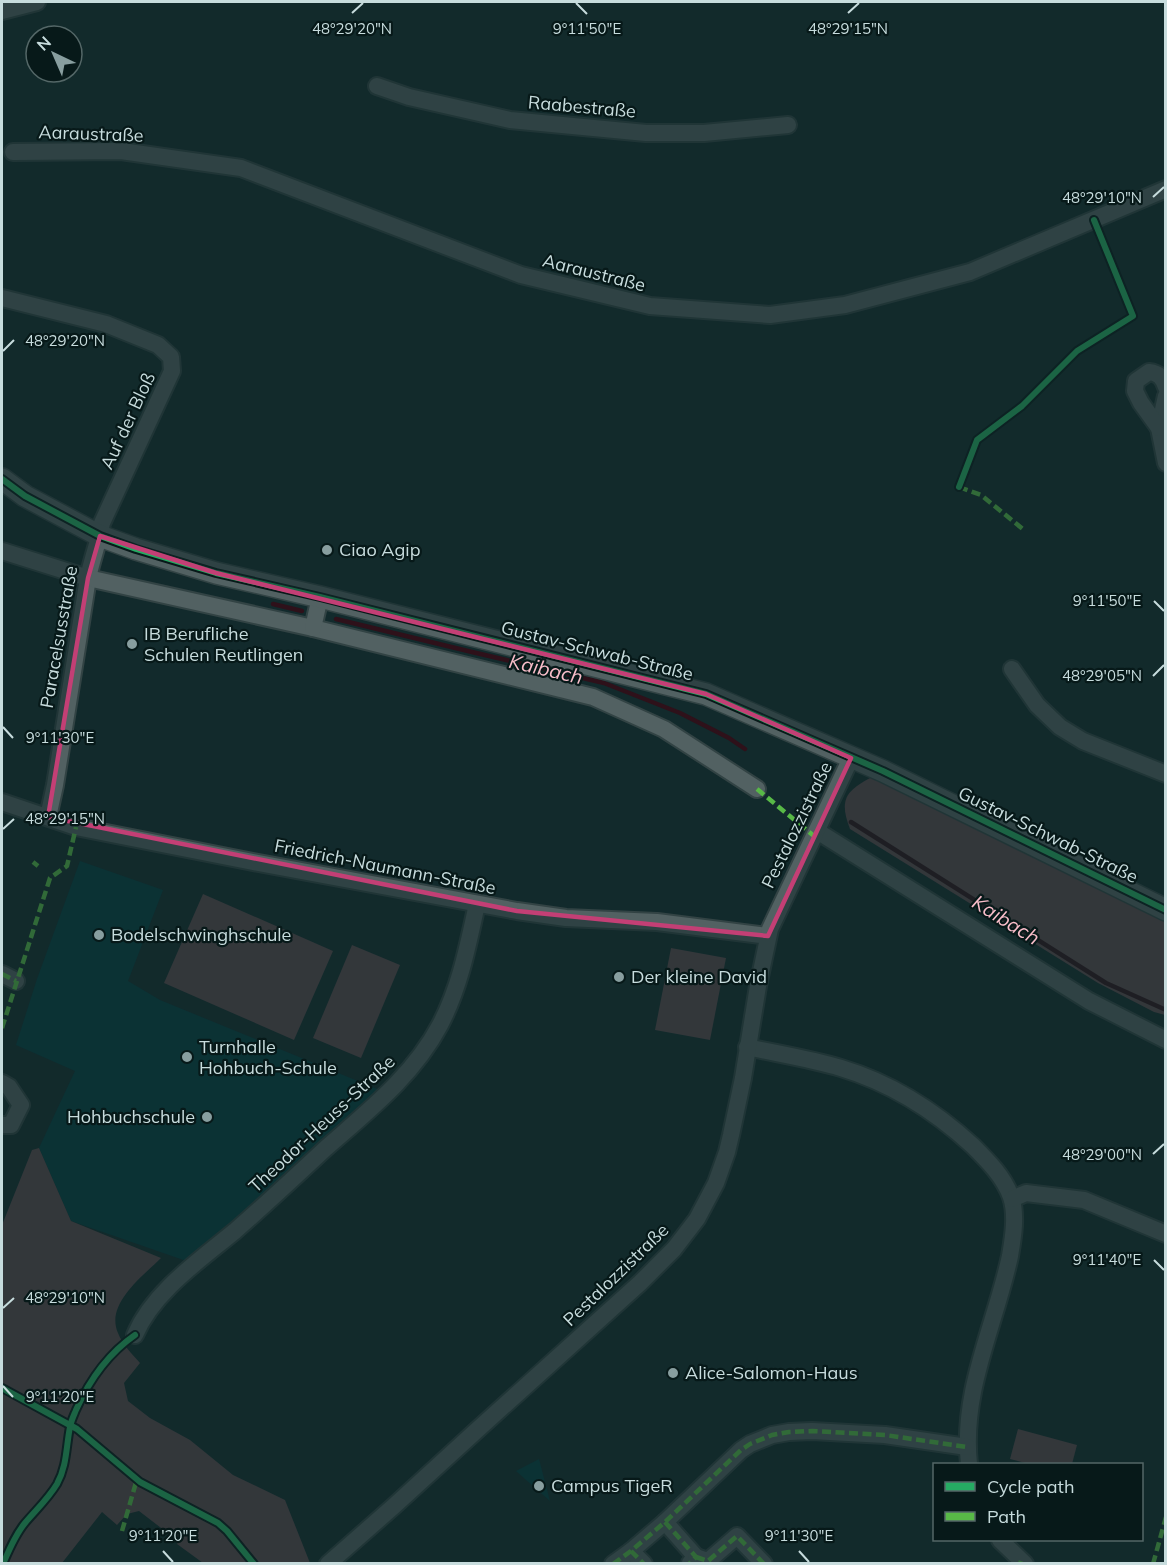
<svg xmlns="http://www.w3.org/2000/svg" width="1167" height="1565" viewBox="0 0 1167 1565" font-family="Mulish,sans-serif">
  <rect width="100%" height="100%" fill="#122a2c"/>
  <g fill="#033c3f">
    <path d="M80,861l83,29 -35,91 32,19 227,93 -192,171 -124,-43 -32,-73 36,-77 -59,-26 21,-66z"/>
    <path d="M539,1459l11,42 -34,-30z"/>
  </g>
  <g fill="#5b474c">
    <path d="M874,776l291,141v98l-11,-3 -56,-29 -248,-154c-12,-31 -3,-39 24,-53z"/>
    <path d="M203,894l130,57 -39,89 -130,-57z"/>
    <path d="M352,945l48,20 -39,93 -48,-20z"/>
    <path d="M671,948l55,10 -16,82 -55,-10z"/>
    <path d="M39,1148l32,73 90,37c-18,18 -56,46 -43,75 4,11 14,21 22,30l-16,20 4,18 22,17 40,22 43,35 52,25 25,63h-107l-26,-19 1,-3 -39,-30 -12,3 -10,11 -15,-13 -40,51h-60v-338l30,-75z"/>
    <path d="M1018,1429l59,16 -5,19h-43l-19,-5z"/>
  </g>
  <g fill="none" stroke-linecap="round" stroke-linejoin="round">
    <g stroke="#2e111a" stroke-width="4.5">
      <path d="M273,604l29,7"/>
      <path d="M336,619l136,33 132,31 76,30 49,25 16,11"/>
      <path d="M851,822l255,161 60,27"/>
    </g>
    <g stroke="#324344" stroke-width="20">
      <g id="minor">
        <path d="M2,11l35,-9"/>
        <path d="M377,86l32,11 101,23 136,13h58l84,-8"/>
        <path d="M13,152l108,-1 120,17 280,107 129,31 120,9 75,-10 125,-33 196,-83"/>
        <path d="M2,298l104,26 52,21 13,12 1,14 -70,152c-3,18 -10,36 -14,55l-33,207 -7,32"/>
        <path d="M1166,396l-7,32 7,35"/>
        <path d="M1159,428l-18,-25 -6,-12 1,-10 13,-9c10,1 14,6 17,15"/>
        <path d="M2,551l86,27 225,50 280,69 71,32 93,60"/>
        <path d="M313,628l7,-31"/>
        <path d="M1012,669l25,36 23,22 23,14 83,33"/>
        <path d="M2,802l74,25 177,35 264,49 49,7 91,4 111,14"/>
        <path d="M817,831l272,170 77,39"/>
        <path d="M2,974l14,7"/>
        <path d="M747,1047c32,7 64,12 94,21 50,15 94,43 132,78 15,15 31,31 38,51 6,18 2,41 -1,59 -15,70 -49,135 -41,208"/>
        <path d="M2,1083l7,4 12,18 -10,20h-9"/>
        <path d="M1012,1199l14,-6 58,7 82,34"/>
        <path d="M135,1335c18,-43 65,-75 100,-104 31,-27 61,-55 91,-83 42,-37 87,-72 114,-123 20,-38 28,-80 37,-121"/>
        <path d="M665,1522l31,35 -6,6"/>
        <path d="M1000,1540l25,24"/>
        <path d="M631,1551l13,13"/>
        <path d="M696,1557l12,4 29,-25 27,28"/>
        <path d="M328,1564l66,-58 82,-75 164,-148 34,-34 23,-30 19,-36 11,-31 4,-17 12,-57 15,-92 12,-57 81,-171"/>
        <path d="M613,1564l18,-13 34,-29 76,-72 9,-6 22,-9 17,-3 23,-1 73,4 82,12"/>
      </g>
    </g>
    <g stroke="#324344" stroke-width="24">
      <path id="tertiary" d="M2,479l23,17 75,40 36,13 80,24 104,24 386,97 177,77 283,139"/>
    </g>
    <use href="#minor" stroke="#526162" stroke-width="16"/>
    <use href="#tertiary" stroke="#526162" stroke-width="21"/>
    <g stroke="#58b947" stroke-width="4.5" stroke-dasharray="9 4.5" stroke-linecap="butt">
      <path d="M959,487l22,8 43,35"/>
      <path d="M757,789l57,47"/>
      <path d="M33,862l5,4"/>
      <path d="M2,974l14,7"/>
      <path d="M2,1028l48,-150 17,-12 9,-39"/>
      <path d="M665,1522l31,35 -7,7"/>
      <path d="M122,1531l15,-52"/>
      <path d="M631,1551l13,13"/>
      <path d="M696,1557l12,4 29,-25 27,28"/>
      <path d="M613,1564l18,-13 34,-29 76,-72 9,-6 22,-9 17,-3 23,-1 73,4 82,12"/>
      <path d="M1020,1564l1,-3"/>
      <path d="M1153,1564l13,-47"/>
    </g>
    <g stroke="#071919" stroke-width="10">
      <g id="cycleway">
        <path d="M2,479l23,17 75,40 36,13 80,24 104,24 386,97 177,77 283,139"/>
        <path d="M959,487l18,-47 45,-34 55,-55 56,-35 -39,-96"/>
        <path d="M2,1388l75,41 63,53 78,41 9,8 27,33"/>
        <path d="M3,1564c6,-14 12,-29 22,-41 10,-12 23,-24 32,-39 10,-18 9,-37 13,-57 1,-6 4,-12 6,-17 13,-29 33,-57 59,-75"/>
      </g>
    </g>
    <use href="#cycleway" stroke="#26ab63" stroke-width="6"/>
  </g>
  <path d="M0 0H1167V1565H0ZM100,536l116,37 490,121 145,64 -83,178 -251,-25 -469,-94 40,-239z" fill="#122a2c" fill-opacity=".55" fill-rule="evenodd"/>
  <path fill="none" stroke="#c33f75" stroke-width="4.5" stroke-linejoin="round" d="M100,536l116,37 490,121 145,64 -83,178 -251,-25 -469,-94 40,-239z"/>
  <path fill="none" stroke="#c7dcdd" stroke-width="2" d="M576,3l11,11M352,13l11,-10M848,13l11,-10M1153,197l11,-10M3,351l11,-11M1154,601l10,10M1153,676l11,-11M3,727l10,11M3,829l11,-10M1153,1154l11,-10M1154,1260l10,10M3,1308l11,-10M3,1386l10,11M163,1551l10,11M799,1551l10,11"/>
  <g fill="#889e9f" stroke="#071919" stroke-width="2">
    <circle cx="327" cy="550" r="6"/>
    <circle cx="132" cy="644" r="6"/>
    <circle cx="99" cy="935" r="6"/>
    <circle cx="619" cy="977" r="6"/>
    <circle cx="187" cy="1057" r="6"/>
    <circle cx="207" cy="1117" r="6"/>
    <circle cx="673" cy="1373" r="6"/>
    <circle cx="539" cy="1486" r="6"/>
  </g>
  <g text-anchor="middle" stroke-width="4.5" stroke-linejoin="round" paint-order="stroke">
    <g font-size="18" fill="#c7dcdd" stroke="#071919">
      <text transform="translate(582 107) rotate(5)" y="6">Raabestraße</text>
      <text transform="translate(91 134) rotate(2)" y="6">Aaraustraße</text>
      <text transform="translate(594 273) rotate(14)" y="6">Aaraustraße</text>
      <text transform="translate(128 421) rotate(-65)" y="6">Auf der Bloß</text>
      <text transform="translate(59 637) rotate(-80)" y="6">Paracelsusstraße</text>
      <text transform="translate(597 651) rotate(14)" y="6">Gustav-Schwab-Straße</text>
      <text transform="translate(797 825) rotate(-64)" y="6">Pestalozzistraße</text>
      <text transform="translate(1048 835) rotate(26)" y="6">Gustav-Schwab-Straße</text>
      <text transform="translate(385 867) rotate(11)" y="6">Friedrich-Naumann-Straße</text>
      <text transform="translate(322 1124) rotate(-43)" y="6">Theodor-Heuss-Straße</text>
      <text transform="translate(616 1275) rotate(-44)" y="6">Pestalozzistraße</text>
    </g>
    <g font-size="18" fill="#c7dcdd" stroke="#071919" text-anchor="start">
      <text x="339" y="556">Ciao Agip</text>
      <text x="144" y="640">IB Berufliche<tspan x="144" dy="21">Schulen Reutlingen</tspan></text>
      <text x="111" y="941">Bodelschwinghschule</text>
      <text x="631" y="983">Der kleine David</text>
      <text x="199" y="1053">Turnhalle<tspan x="199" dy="21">Hohbuch-Schule</tspan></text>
      <text x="195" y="1123" text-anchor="end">Hohbuchschule</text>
      <text x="685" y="1379">Alice-Salomon-Haus</text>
      <text x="551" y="1492">Campus TigeR</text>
    </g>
    <g font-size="20" font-style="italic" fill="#f8bdc9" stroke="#071919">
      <text transform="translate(546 669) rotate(13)" y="7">Kaibach</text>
      <text transform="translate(1006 920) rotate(32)" y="7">Kaibach</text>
    </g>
  </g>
  <g font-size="15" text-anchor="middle" fill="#c7dcdd" stroke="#071919" stroke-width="4.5" stroke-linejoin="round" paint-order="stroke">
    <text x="352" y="34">48°29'20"N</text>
    <text x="848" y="34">48°29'15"N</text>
    <text x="587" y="34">9°11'50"E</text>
    <text x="1102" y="203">48°29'10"N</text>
    <text x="65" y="346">48°29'20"N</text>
    <text x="1107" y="606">9°11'50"E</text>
    <text x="1102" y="681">48°29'05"N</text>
    <text x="60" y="743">9°11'30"E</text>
    <text x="65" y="824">48°29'15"N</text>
    <text x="1102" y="1160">48°29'00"N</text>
    <text x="1107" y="1265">9°11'40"E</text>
    <text x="65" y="1303">48°29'10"N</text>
    <text x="60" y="1402">9°11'20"E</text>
    <text x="163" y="1541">9°11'20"E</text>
    <text x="799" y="1541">9°11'30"E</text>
  </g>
  <rect width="1167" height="1565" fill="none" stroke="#c7dcdd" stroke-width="6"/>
  <rect x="933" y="1463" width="210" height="78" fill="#071919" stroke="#546767" stroke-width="1.5"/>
  <rect x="945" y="1482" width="30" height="9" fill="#26ab63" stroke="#546767" stroke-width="1.5"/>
  <text x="987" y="1493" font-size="18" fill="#c7dcdd">Cycle path</text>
  <rect x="945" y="1512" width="30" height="9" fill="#58b947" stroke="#546767" stroke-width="1.5"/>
  <text x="987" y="1523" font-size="18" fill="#c7dcdd">Path</text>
  <g transform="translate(54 54) rotate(316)"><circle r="28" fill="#071919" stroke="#546767" stroke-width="1.5"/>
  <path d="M0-4.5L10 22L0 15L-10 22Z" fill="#889e9f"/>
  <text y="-9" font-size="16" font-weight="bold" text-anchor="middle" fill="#c7dcdd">N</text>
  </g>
</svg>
